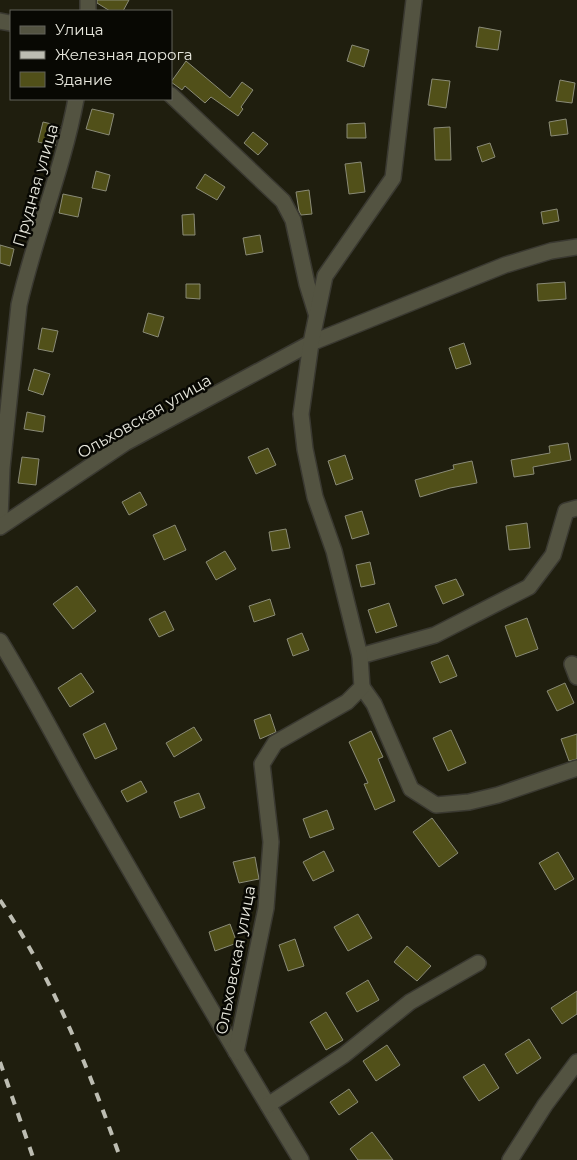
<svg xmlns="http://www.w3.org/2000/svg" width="577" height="1160" viewBox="0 0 577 1160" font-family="Montserrat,sans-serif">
  <rect width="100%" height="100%" fill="#1f1e0e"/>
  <g fill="#515019" stroke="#8a8b77">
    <path d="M97,0h32l-6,11h-13l-13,-8z"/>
    <path d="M479,27l22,4 -3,19 -22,-3z"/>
    <path d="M352,45l17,5 -5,17 -17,-6z"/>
    <path d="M186,61l44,37 12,-16 11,8 -12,17 2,2 -5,7 -27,-19 -6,6 -20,-17 -3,4 -11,-8z"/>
    <path d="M432,79l18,2 -4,27 -18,-3z"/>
    <path d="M560,80l15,3 -3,20 -16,-2z"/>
    <path d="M92,109l22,5 -5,21 -23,-6z"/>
    <path d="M566,119l2,15 -17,2 -2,-14z"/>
    <path d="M43,122l17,4 -5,20 -17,-4z"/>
    <path d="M365,123l1,15h-19v-14z"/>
    <path d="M450,127l1,33h-16l-1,-32z"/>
    <path d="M253,132l15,12 -10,11 -14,-12z"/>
    <path d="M490,143l5,14 -13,5 -5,-15z"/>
    <path d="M361,162l4,30 -16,2 -4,-30z"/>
    <path d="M96,171l14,4 -4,16 -14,-3z"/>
    <path d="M205,174l20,13 -8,13 -21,-12z"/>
    <path d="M309,190l3,24 -11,1 -2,-4 -3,-19z"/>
    <path d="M63,194l19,4 -4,19 -19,-4z"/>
    <path d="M557,209l2,12 -16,3 -2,-12z"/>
    <path d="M194,214l1,21h-12l-1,-20z"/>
    <path d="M260,235l3,17 -17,3 -3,-17z"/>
    <path d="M0,245l14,4 -4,17 -10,-3z"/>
    <path d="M565,282l1,17 -28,2 -1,-17z"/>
    <path d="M186,284h14v15l-14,-1z"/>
    <path d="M148,313l16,4 -6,20 -15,-5z"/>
    <path d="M42,328l16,3 -5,21 -15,-3z"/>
    <path d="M464,343l7,21 -15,5 -7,-21z"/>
    <path d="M34,369l16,5 -7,21 -15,-5z"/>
    <path d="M27,412l18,4 -2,16 -19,-3z"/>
    <path d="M568,443l3,17 -38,7 1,7 -20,3 -3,-17 39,-7 -1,-7z"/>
    <path d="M268,448l8,17 -20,9 -8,-17z"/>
    <path d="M345,455l8,24 -17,6 -8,-24z"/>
    <path d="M22,457l17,2 -3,26 -18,-2z"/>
    <path d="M472,461l5,22 -27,5 -30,9 -5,-17 39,-11 -1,-4z"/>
    <path d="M140,492l7,13 -18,10 -7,-13z"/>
    <path d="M362,511l7,23 -17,5 -7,-23z"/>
    <path d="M527,523l3,25 -21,2 -3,-24z"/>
    <path d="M175,525l11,25 -22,10 -11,-25z"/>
    <path d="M286,529l4,19 -18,3 -3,-19z"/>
    <path d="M225,551l11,18 -20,11 -10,-18z"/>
    <path d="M370,562l5,22 -14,3 -5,-22z"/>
    <path d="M456,579l8,16 -21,9 -8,-18z"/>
    <path d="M77,586l19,25 -23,18 -20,-25z"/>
    <path d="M270,599l5,16 -21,7 -5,-16z"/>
    <path d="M389,603l8,23 -21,7 -8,-23z"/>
    <path d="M165,611l9,19 -15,7 -10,-18z"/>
    <path d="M527,618l11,31 -22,8 -11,-31z"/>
    <path d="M302,633l7,17 -16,6 -6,-17z"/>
    <path d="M448,655l9,21 -17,7 -9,-21z"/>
    <path d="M81,673l13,19 -24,15 -12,-19z"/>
    <path d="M565,683l9,20 -17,8 -10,-20z"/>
    <path d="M270,714l6,18 -16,7 -6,-19z"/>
    <path d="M105,723l12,26 -22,10 -12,-25z"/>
    <path d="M194,727l8,13 -28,17 -8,-14z"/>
    <path d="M451,730l15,33 -18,8 -15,-33z"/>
    <path d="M371,731l12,26 -5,2 17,42 -20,9 -11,-26 4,-1 -19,-41z"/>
    <path d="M577,734v25l-8,2 -8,-22z"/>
    <path d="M141,781l6,11 -20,10 -6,-11z"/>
    <path d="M199,793l6,15 -25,10 -6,-16z"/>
    <path d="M327,810l7,19 -24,9 -7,-19z"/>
    <path d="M432,818l26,35 -19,14 -26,-35z"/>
    <path d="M324,851l10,20 -21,10 -10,-19z"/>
    <path d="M558,852l16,27 -19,11 -16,-27z"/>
    <path d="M255,857l4,22 -20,4 -6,-21z"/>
    <path d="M358,914l14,24 -24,13 -14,-24z"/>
    <path d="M230,924l7,19 -22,8 -6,-19z"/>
    <path d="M295,939l9,27 -16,5 -9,-26z"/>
    <path d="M407,946l24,20 -14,15 -23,-19z"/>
    <path d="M368,980l11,20 -22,12 -11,-19z"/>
    <path d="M577,991v23l-15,10 -11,-16z"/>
    <path d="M326,1012l17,28 -17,10 -16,-28z"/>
    <path d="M529,1039l12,19 -24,16 -12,-20z"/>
    <path d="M387,1045l13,20 -24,16 -13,-20z"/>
    <path d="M484,1064l15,24 -20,13 -16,-24z"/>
    <path d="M349,1089l9,13 -19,13 -9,-13z"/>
    <path d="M372,1132l21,28h-35l-8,-11z"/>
  </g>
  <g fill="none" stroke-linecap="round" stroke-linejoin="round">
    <g stroke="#3a3931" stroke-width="18">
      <g id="minor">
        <path d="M88,0v11"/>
        <path d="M0,21l10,2"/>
        <path d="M171,95l112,106 10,19 14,64 9,29"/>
        <path d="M0,518l2,-50 17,-163c16,-70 44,-136 57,-206"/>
        <path d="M0,527l125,-84 186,-100 194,-78 46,-14 26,-4"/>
        <path d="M0,641c30,49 57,101 85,151 71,123 142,247 216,368"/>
        <path d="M360,656l75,-21 94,-48 24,-32 13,-44 11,-3"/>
        <path d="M572,664l5,13"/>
        <path d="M362,687l12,17 37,85 25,16 33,-3 29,-7 79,-27"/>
        <path d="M236,1052l30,-144 5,-66 -9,-78 13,-21 72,-41 15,-15 -2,-31 -26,-105 -19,-54 -10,-48 -4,-35 10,-71 14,-67 68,-98 21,-178"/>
        <path d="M268,1105l76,-50 66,-53 68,-39"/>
        <path d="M510,1160l35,-55 32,-43"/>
      </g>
    </g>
    <use href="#minor" stroke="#535341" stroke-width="15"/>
    <g stroke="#bdbdb2" stroke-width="4" stroke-dasharray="9 9" stroke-linecap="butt">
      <path d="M0,900c54,80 89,170 121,260"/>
      <path d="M0,1062l34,98"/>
    </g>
  </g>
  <g text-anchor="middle" stroke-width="5" stroke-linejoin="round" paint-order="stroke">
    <g font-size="16" fill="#e8e8de" stroke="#080803">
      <text transform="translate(35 185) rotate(-74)" y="6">Прудная улица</text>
      <text transform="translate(144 416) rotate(-30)" y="6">Ольховская улица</text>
      <text transform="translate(235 960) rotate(-79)" y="6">Ольховская улица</text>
    </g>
  </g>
  <rect x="10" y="10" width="162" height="90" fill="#080803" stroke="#62625b"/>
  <rect x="20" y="26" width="25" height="8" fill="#535341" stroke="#62625b"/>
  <text x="55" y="35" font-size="15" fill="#e8e8de">Улица</text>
  <rect x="20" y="51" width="25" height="8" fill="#bdbdb2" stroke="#62625b"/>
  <text x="55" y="60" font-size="15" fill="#e8e8de">Железная дорога</text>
  <rect x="20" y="72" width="25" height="15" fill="#515019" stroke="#62625b"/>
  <text x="55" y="85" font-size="15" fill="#e8e8de">Здание</text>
</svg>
